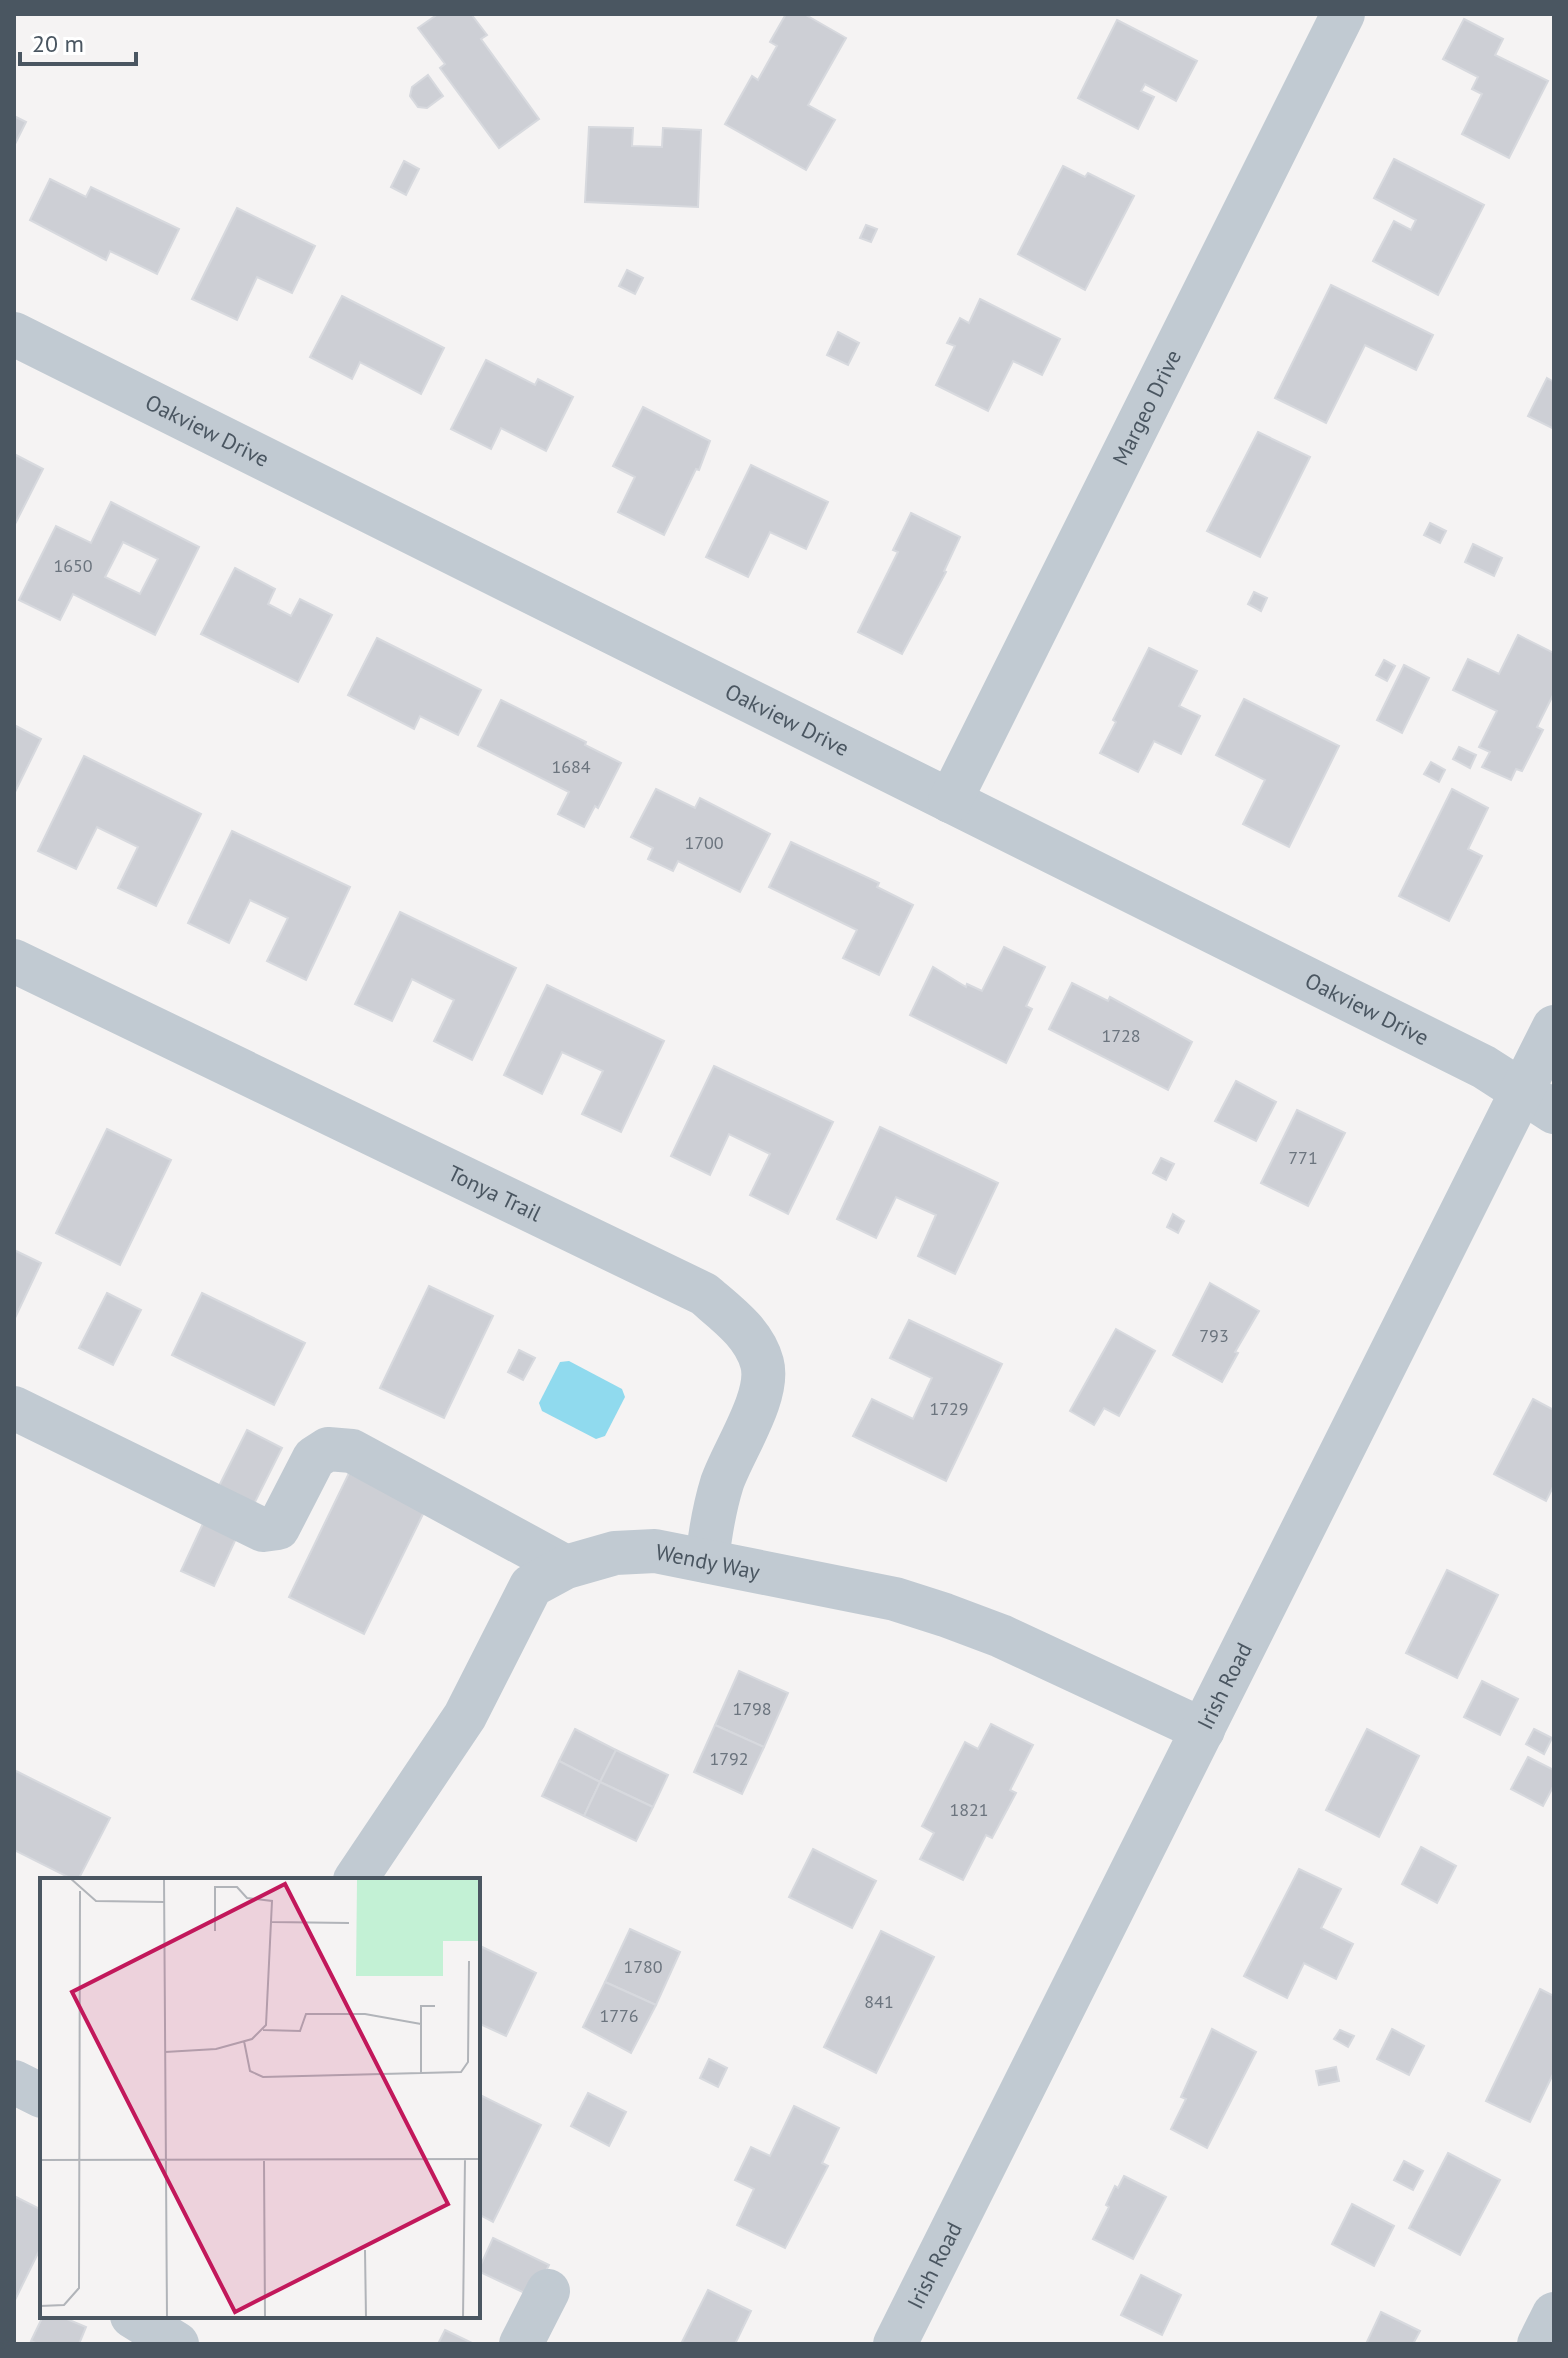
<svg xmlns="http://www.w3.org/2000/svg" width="1568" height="2358" viewBox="0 0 1568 2358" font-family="'PT Sans',sans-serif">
  <rect width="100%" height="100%" fill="#f5f3f3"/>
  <path fill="#90daee" d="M569,1361l53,28 3,8 -20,39 -9,3 -54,-28 -3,-8 21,-41z"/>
  <g fill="#cdcfd5" stroke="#d7d9de" stroke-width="2" fill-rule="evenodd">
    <path d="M438,14h33l16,21 -6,4 58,80 -40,29 -59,-80 5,-4 -27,-36z"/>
    <path d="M786,14h18l42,24 -38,67 27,15 -29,50 -81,-46 27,-48 6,4 19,-34 -7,-4z"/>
    <path d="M1464,19l39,20 -8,16 53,26 -39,77 -47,-24 20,-40 -10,-5 6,-12 -35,-18z"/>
    <path d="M1117,20l80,41 -21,40 -31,-17 -4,7 13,6 -16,32 -60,-31z"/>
    <path d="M428,75l15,21 -16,12 -9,-1 -8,-11 2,-9z"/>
    <path d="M14,116l12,6 -12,24z"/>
    <path d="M589,127l44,1 -1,18 30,1 1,-19 38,2 -3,77 -113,-5z"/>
    <path d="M1394,159l90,46 -46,90 -65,-34 21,-40 17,9 5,-10 -42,-22z"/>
    <path d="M404,161l15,8 -13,26 -15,-8z"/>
    <path d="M1063,166l22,11 3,-4 46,23 -49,94 -67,-36z"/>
    <path d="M50,179l36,18 5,-10 88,42 -22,45 -47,-23 -4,9 -76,-40z"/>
    <path d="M237,208l78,38 -23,47 -35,-16 -20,43 -45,-21z"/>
    <path d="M866,225l11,4 -6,13 -11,-4z"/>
    <path d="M627,270l16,8 -8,16 -16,-8z"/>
    <path d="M1331,285l102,50 -17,35 -51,-25 -39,78 -51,-25z"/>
    <path d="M342,296l102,52 -23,46 -61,-32 -8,17 -42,-22z"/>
    <path d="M980,299l80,40 -18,36 -29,-14 -25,50 -52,-26 19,-39 -8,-3 13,-25 9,5z"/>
    <path d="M838,332l21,11 -11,22 -21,-10z"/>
    <path d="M486,360l49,25 3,-6 35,18 -27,54 -45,-23 -10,21 -40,-20z"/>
    <path d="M1547,378l7,4v47l-26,-13z"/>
    <path d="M643,407l67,34 -11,29 -3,-1 -32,66 -46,-23 17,-35 -22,-11z"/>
    <path d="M1258,432l52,25 -50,100 -53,-26z"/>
    <path d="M14,454l29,15 -29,57z"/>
    <path d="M751,465l77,37 -22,47 -36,-17 -22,45 -42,-20z"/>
    <path d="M111,502l88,45 -44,88 -82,-41 -13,26 -41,-20 37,-74 35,17zM123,542l35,17 -18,35 -35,-17z"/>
    <path d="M911,513l49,24 -16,34 2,1 -44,82 -44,-22 40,-80 -5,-2z"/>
    <path d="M1430,523l16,8 -6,12 -16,-8z"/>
    <path d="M1473,544l29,14 -8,18 -29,-14z"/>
    <path d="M235,568l40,21 -7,15 23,12 9,-17 32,16 -34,67 -97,-48z"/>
    <path d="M1254,592l13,6 -6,13 -13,-7z"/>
    <path d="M1518,635l36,18v40l-17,34 6,3 -21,41 -6,-2 -5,11 -29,-13 8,-15 -11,-5 18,-36 -44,-21 15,-31 31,15z"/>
    <path d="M377,638l104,52 -23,45 -38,-19 -6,13 -66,-34z"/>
    <path d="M1149,648l48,23 -18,35 21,10 -19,38 -27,-13 -16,31 -38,-19 16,-31 -3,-2z"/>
    <path d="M1384,660l11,6 -8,15 -11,-6z"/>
    <path d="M1404,665l25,13 -27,55 -25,-13z"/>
    <path d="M1244,699l95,47 -50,101 -46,-23 22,-44 -49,-25z"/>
    <path d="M501,700l85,42 -1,3 36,18 -23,45 -3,-2 -11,21 -26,-13 11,-22 -91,-46z"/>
    <path d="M14,725l27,14 -27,55z"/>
    <path d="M1459,747l17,8 -6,13 -17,-9z"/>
    <path d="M84,756l117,58 -45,92 -38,-18 20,-41 -41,-20 -21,42 -38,-18z"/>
    <path d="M1431,762l14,8 -6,12 -15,-8z"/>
    <path d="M656,789l39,19 5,-10 70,36 -30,58 -62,-31 -5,10 -25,-12 5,-11 -22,-11z"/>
    <path d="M1452,789l36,19 -20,41 14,7 -33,65 -50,-25z"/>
    <path d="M232,831l118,56 -44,93 -39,-19 21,-43 -38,-18 -21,43 -41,-20z"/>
    <path d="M791,842l88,41 -2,4 36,18 -34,70 -36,-17 14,-28 -88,-43z"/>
    <path d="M400,912l116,56 -44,92 -38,-19 20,-41 -42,-21 -20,42 -37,-17z"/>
    <path d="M1004,947l41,20 -19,39 6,3 -26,54 -96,-48 23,-48 33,20 1,-3 15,7z"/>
    <path d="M1072,983l36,18 2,-4 82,45 -24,48 -119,-61z"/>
    <path d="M547,985l117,56 -43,91 -39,-18 21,-43 -41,-19 -20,42 -38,-19z"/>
    <path d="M714,1066l119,56 -45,92 -38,-19 20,-41 -41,-20 -19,41 -39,-19z"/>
    <path d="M1236,1081l40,21 -20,39 -41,-20z"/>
    <path d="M1297,1110l48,23 -37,73 -47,-23z"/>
    <path d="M880,1127l118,56 -43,91 -37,-18 18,-41 -40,-18 -20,41 -39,-19z"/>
    <path d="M107,1129l64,31 -51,105 -64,-32z"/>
    <path d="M1161,1158l13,6 -8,16 -13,-7z"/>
    <path d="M1173,1214l11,7 -6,12 -11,-6z"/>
    <path d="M14,1250l27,13 -27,57z"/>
    <path d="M1210,1283l49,28 -24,41 3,1 -16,29 -49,-27z"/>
    <path d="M429,1286l64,30 -49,102 -64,-30z"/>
    <path d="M107,1293l34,17 -28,55 -34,-17z"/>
    <path d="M202,1293l103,50 -31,62 -102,-50z"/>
    <path d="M909,1320l93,44 -56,117 -93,-45 19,-37 41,20 19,-41 -42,-20z"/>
    <path d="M1116,1329l39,22 -36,65 -15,-8 -10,17 -24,-14z"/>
    <path d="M519,1350l16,8 -12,22 -15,-8z"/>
    <path d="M1533,1399l21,11v75l-8,16 -52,-27z"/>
    <path d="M247,1430l35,18 -28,56 -35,-18z"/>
    <path d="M349,1473l76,37 -61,124 -75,-37z"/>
    <path d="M207,1515l33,15 -26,56 -33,-15z"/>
    <path d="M1447,1570l51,25 -41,83 -51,-25z"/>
    <path d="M739,1671l49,22 -24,54 -49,-22z"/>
    <path d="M1482,1681l36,18 -18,36 -36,-18z"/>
    <path d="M991,1724l42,21 -23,45 6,3 -24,45 -6,-3 -23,45 -43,-21 14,-26 -12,-7 43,-84 13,7z"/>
    <path d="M715,1725l49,22 -22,47 -48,-22z"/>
    <path d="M575,1729l41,21 -16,32 -41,-21z"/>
    <path d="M1367,1729l52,27 -40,81 -53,-27z"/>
    <path d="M1534,1729l18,9 -8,16 -18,-10z"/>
    <path d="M616,1750l52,25 -15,32 -53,-25z"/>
    <path d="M1528,1757l26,13v15l-11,21 -32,-17z"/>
    <path d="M559,1761l41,21 -16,34 -42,-20z"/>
    <path d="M14,1770l96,48 -32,62h-4l-60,-30z"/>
    <path d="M600,1782l53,25 -17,34 -52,-25z"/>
    <path d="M1421,1847l35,19 -19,37 -35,-19z"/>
    <path d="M813,1849l63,32 -24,47 -63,-31z"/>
    <path d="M1299,1869l42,20 -20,39 32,16 -17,35 -32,-16 -17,35 -43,-22z"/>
    <path d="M630,1929l50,23 -24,53 -51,-23z"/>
    <path d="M881,1931l53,26 -58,116 -52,-26z"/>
    <path d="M478,1945l58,28 -30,63 -28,-13z"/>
    <path d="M605,1982l51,23 -25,48 -48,-26z"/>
    <path d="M1540,1989l14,7v76l-24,50 -44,-21z"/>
    <path d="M1212,2029l44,23 -49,96 -36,-19 15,-30 -5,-2z"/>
    <path d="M1392,2029l32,17 -15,29 -32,-16z"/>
    <path d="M1340,2030l14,6 -6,11 -14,-8z"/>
    <path d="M709,2059l18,9 -9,19 -18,-9z"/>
    <path d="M1336,2067l3,14 -20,4 -3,-14z"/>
    <path d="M588,2093l38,19 -17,34 -38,-20z"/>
    <path d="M478,2094l63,31 -48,97 -15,-8z"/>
    <path d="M794,2106l45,22 -17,35 6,3 -43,82 -48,-23 17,-36 -19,-9 16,-33 19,9z"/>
    <path d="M1448,2153l52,27 -40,75 -51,-27z"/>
    <path d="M1404,2161l19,10 -10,19 -19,-10z"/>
    <path d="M1124,2176l42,21 -33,62 -40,-20 16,-32 -3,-2 9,-19 3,2z"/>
    <path d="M14,2196l28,14v35l-28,57z"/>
    <path d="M1352,2204l42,22 -20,40 -42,-22z"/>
    <path d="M493,2238l56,27 -16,32 -55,-26z"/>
    <path d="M1141,2275l40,20 -19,40 -41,-20z"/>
    <path d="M708,2290l43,21 -16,33h-54z"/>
    <path d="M1381,2312l39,19 -7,13h-47z"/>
    <path d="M43,2316h17l26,11 -7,17h-42l-6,-3z"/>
    <path d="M445,2330l29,14h-36z"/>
  </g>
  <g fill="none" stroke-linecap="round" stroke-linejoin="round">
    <g stroke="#c1cad2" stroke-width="44">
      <path id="s1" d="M14,334l1470,733 70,45"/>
      <path id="s2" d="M950,801l393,-787"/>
      <path id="s3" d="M14,961l690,333c23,20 50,39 58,69 9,33 -29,88 -40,120 -8,26 -12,51 -15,78"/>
      <path d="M14,1408l249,122 15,-2 36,-70 14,-9 24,2 214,116"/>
      <path id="s4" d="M355,1880l110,-164 66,-130 35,-19 49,-14 40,-2 240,48 50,16 56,21 202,94"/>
      <path d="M14,2082l28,14"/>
      <path d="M132,2316l45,28"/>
      <path d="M521,2344l27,-53"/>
      <path id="s5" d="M895,2344l659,-1317"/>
      <path d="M1539,2344l15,-30"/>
    </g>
  </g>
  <g text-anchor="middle" stroke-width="7" stroke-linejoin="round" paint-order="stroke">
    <g font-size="18" fill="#6b747e">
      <text x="73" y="572">1650</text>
      <text x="571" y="773">1684</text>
      <text x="704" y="849">1700</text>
      <text x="1121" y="1042">1728</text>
      <text x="1303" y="1164">771</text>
      <text x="1214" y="1342">793</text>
      <text x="949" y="1415">1729</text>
      <text x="752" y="1715">1798</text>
      <text x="729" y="1765">1792</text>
      <text x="969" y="1816">1821</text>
      <text x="643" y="1973">1780</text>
      <text x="879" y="2008">841</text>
      <text x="619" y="2022">1776</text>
    </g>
    <g font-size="22" fill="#4a5661" stroke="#fff">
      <text dy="8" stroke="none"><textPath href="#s2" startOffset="440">Margeo Drive</textPath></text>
      <text dy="8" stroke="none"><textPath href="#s1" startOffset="216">Oakview Drive</textPath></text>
      <text dy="8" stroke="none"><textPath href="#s1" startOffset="864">Oakview Drive</textPath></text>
      <text dy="8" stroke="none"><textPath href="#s1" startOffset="1512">Oakview Drive</textPath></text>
      <text dy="8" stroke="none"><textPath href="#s3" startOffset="534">Tonya Trail</textPath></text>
      <text dy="8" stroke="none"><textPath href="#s4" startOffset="528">Wendy Way</textPath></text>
      <text dy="8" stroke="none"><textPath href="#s5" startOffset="736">Irish Road</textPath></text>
      <text dy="8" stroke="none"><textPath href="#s5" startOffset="88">Irish Road</textPath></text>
    </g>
  </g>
  <g transform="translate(40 1878)">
    <rect width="440" height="440" fill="#f5f3f3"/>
    <path d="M440,0v63h-37v35h-87l1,-96z" fill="#c3f1d5"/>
    <path fill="none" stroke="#b1b4b9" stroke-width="2" d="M30,0l26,23 68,1M124,0l3,440M232,44l77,1M223,152l37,1 6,-17h59l56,10M204,163l6,30 13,6 198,-5 7,-10 1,-101M125,174l51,-3 36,-10 14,-14 6,-124 -25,-3 -10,-11h-22v44M381,195v-67h14M0,282l440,-1M224,283l1,157M325,372l1,68M0,428l24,-1 15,-17 1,-397M423,440l2,-159"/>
    <path fill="#c2185b" fill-opacity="0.15" stroke="#c2185b" stroke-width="4" d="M245,6l163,320 -213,108 -163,-320z"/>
    <rect width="440" height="440" fill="none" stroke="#4a5661" stroke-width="4"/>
  </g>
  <rect width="1568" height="2358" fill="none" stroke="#4a5661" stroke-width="32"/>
  <path d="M20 52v12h116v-12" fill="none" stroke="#4a5661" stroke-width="4"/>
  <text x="32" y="52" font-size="24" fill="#4a5661" stroke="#ffffff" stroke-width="6" paint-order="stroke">20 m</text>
</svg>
